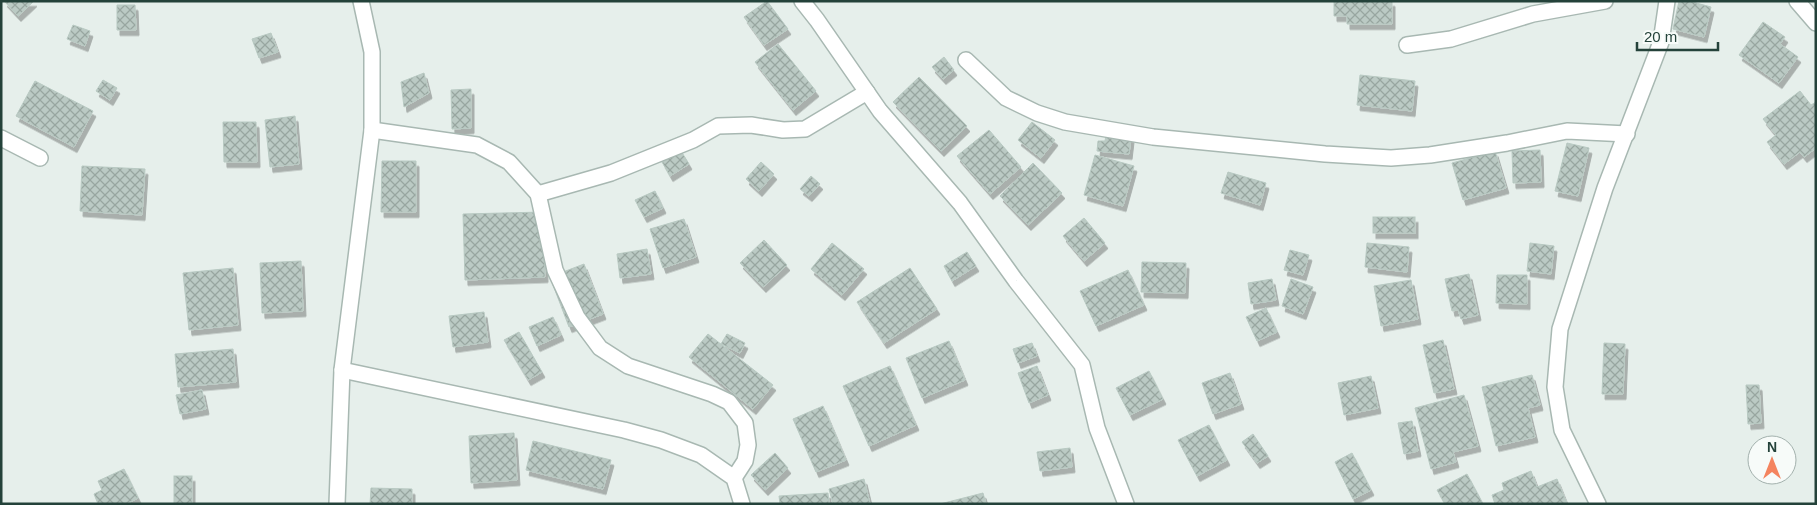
<svg xmlns="http://www.w3.org/2000/svg" width="1817" height="505" viewBox="0 0 1817 505" font-family="Arial,sans-serif">
  <defs>
    <pattern id="building-cross-hatch" width="8" height="8" patternUnits="userSpaceOnUse" patternTransform="scale(1.25)"><rect width="8" height="8" fill="#bbcac4"/><path d="M0 0l8 8M0 8l8-8" fill="none" stroke="#98a6a0"/></pattern>
    <filter id="shadow"><feDropShadow dx="3" dy="5.5" stdDeviation="0" flood-color="#0004"/></filter>
  </defs>
  <rect width="100%" height="100%" fill="#e6efeb"/>
  <g fill="url(#building-cross-hatch)" stroke="#b8c9c2" filter="url(#shadow)">
    <path d="M4,1h30l-16,15z"/>
    <path d="M767,1l21,28 -24,16 -20,-28z"/>
    <path d="M1334,1h58v23h-45v-8h-13z"/>
    <path d="M1679,1h10l22,6 -7,30 -31,-8z"/>
    <path d="M117,5h18l1,25h-19z"/>
    <path d="M1763,22l22,15 -5,7 18,13 -19,26 -40,-28z"/>
    <path d="M73,25l17,6 -5,15 -18,-7z"/>
    <path d="M271,33l7,19 -19,6 -7,-19z"/>
    <path d="M778,44l38,47 -23,19 -38,-48z"/>
    <path d="M944,57l10,13 -11,9 -11,-12z"/>
    <path d="M424,73l5,20 -25,14 -3,-25z"/>
    <path d="M1360,75l55,6 -3,30 -55,-6z"/>
    <path d="M919,77l48,49 -26,25 -48,-49z"/>
    <path d="M103,80l14,8 -7,12 -14,-9z"/>
    <path d="M35,81l58,30 -19,36 -58,-31z"/>
    <path d="M471,89v39l-19,1 -1,-39z"/>
    <path d="M1800,91l11,14 5,-3v46l-12,9 -4,-5 -16,12 -17,-22 9,-7 -13,-16z"/>
    <path d="M295,116l4,48 -29,3 -5,-47z"/>
    <path d="M223,122h33l1,40h-33z"/>
    <path d="M1032,122l23,18 -14,18 -23,-18z"/>
    <path d="M989,130l32,37 -31,27 -33,-38z"/>
    <path d="M1106,135l25,2 -2,17 -32,-3 1,-10h7z"/>
    <path d="M1567,143l22,5 -11,48 -23,-5z"/>
    <path d="M1540,150l1,32 -28,1 -1,-32z"/>
    <path d="M681,151l8,13 -19,12 -8,-14z"/>
    <path d="M1495,151l11,37 -43,12 -11,-37z"/>
    <path d="M1095,155l39,11 -11,40 -39,-11z"/>
    <path d="M382,161h34v51h-35z"/>
    <path d="M761,162l13,12 -15,17 -13,-12z"/>
    <path d="M1033,163l29,30 -34,32 -28,-29z"/>
    <path d="M82,166l63,3 -3,46 -62,-4z"/>
    <path d="M1228,172l38,11 -6,22 -39,-12z"/>
    <path d="M811,176l9,8 -11,12 -9,-7z"/>
    <path d="M655,191l8,17 -19,9 -9,-17z"/>
    <path d="M543,212l2,65 -80,3 -2,-66z"/>
    <rect x="1373" y="217" width="42" height="16"/>
    <path d="M1084,218l21,25 -21,18 -21,-25z"/>
    <path d="M684,219l12,38 -33,11 -13,-39z"/>
    <path d="M764,240l23,25 -24,22 -23,-24z"/>
    <path d="M832,243l32,26 -22,26 -31,-26z"/>
    <path d="M1367,243l42,4 -2,25 -42,-5z"/>
    <path d="M1530,243l24,3 -3,28 -24,-3z"/>
    <path d="M647,249l4,25 -31,4 -3,-24z"/>
    <path d="M1290,250l19,5 -6,20 -19,-5z"/>
    <path d="M967,252l9,14 -24,15 -8,-15z"/>
    <path d="M301,261l2,50 -41,2 -2,-50z"/>
    <path d="M1142,262l44,1 -1,30 -44,-1z"/>
    <path d="M584,264l19,50 -34,13 -19,-50z"/>
    <path d="M233,268l5,57 -49,5 -6,-57z"/>
    <path d="M910,268l27,41 -53,34 -27,-41z"/>
    <path d="M1128,270l16,35 -48,21 -16,-35z"/>
    <path d="M1469,274l9,41 -17,4 -3,-9 -6,1 -7,-32z"/>
    <path d="M1497,275h30v29l-31,-1z"/>
    <path d="M1272,279l4,21 -25,4 -3,-21z"/>
    <path d="M1291,279l22,8 -10,27 -21,-8z"/>
    <path d="M1411,280l7,39 -37,7 -7,-40z"/>
    <path d="M1266,308l11,24 -20,9 -11,-24z"/>
    <path d="M484,312l4,30 -35,5 -4,-31z"/>
    <path d="M553,317l8,18 -24,11 -8,-19z"/>
    <path d="M519,332l23,40 -14,8 -24,-40z"/>
    <path d="M708,334l65,51 -20,24 -64,-52z"/>
    <path d="M727,334l18,9 -5,10 -19,-9z"/>
    <path d="M1443,340l11,49 -20,4 -11,-48z"/>
    <path d="M949,341l16,39 -43,18 -16,-40z"/>
    <path d="M1032,343l5,13 -19,7 -5,-14z"/>
    <path d="M1604,343l21,1 -2,50h-21z"/>
    <path d="M233,349l3,33 -58,5 -3,-33z"/>
    <path d="M890,366l26,59 -47,21 -26,-60z"/>
    <path d="M1037,366l11,29 -19,8 -11,-30z"/>
    <path d="M1149,371l14,28 -33,16 -14,-27z"/>
    <path d="M1230,373l11,31 -28,10 -11,-31z"/>
    <path d="M1532,375l8,30 -12,3 7,29 -39,9 -14,-59z"/>
    <path d="M1371,376l7,32 -34,7 -6,-32z"/>
    <path d="M1746,385h13l2,38 -13,1z"/>
    <path d="M202,390l4,19 -26,5 -4,-19z"/>
    <path d="M1464,395l14,51 -25,6 3,10 -25,7 -16,-61z"/>
    <path d="M823,406l23,54 -30,12 -23,-53z"/>
    <path d="M1412,421l6,30 -14,3 -6,-31z"/>
    <path d="M1209,425l18,35 -30,16 -19,-36z"/>
    <path d="M514,433l3,47 -46,3 -2,-47z"/>
    <path d="M1253,434l15,22 -11,7 -15,-21z"/>
    <path d="M533,441l78,19 -8,29 -77,-19z"/>
    <path d="M1070,448l2,19 -32,4 -3,-19z"/>
    <path d="M775,453l13,15 -23,22 -14,-15z"/>
    <path d="M1352,453l19,37 -18,9 -18,-37z"/>
    <path d="M124,469l14,29 -12,6h-28l-4,-10 8,-4 -4,-9z"/>
    <path d="M1531,471l6,16 20,-8 10,25h-72l-3,-9 12,-5 -2,-7z"/>
    <path d="M1467,474l16,30h-38l-8,-14z"/>
    <rect x="174" y="476" width="18" height="28"/>
    <path d="M864,479l6,25h-37l-4,-15z"/>
    <path d="M371,488l41,1v15h-42z"/>
    <path d="M828,493l1,11h-49l-1,-8z"/>
    <path d="M983,493l3,11h-46z"/>
  </g>
  <g fill="none" stroke-linecap="round" stroke-linejoin="round">
    <g stroke="#a8b8b2" stroke-width="18">
      <g id="street">
        <path d="M802,1l15,19 63,91 80,92 56,78 66,84 15,63 29,76"/>
        <path d="M1797,1l19,22"/>
        <path d="M1407,45l44,-6 82,-25 72,-13"/>
        <path d="M966,60l40,38 31,15 28,9 88,15 172,17 66,4 39,-3 77,-12 60,-12 60,3"/>
        <path d="M372,130l105,15 32,17 29,32 17,76 22,47 23,31 28,18 84,28 17,8 16,21 3,22 -3,16 -11,17"/>
        <path d="M1,138l39,20"/>
        <path d="M538,194l73,-21 82,-33 25,-14 33,-1 32,5 22,-1 62,-37"/>
        <path d="M342,370l282,60 37,10 40,15 33,23 8,26"/>
        <path d="M337,504l5,-134 30,-240v-78l-11,-51"/>
        <path d="M1598,504l-36,-74 -7,-43 5,-58 45,-141 56,-146 6,-41"/>
      </g>
    </g>
    <use href="#street" stroke="#fff" stroke-width="15"/>
  </g>
  <rect width="1817" height="505" fill="none" stroke="#24423a" stroke-width="5"/>
  <g transform="translate(1772 460)"><circle r="24" fill="#f7fbf9" stroke="#a3b1ad"/>
  <path d="M0-4L9 19L0 12L-9 19Z" fill="#f4845f"/>
  <text y="-8" font-size="14" font-weight="bold" text-anchor="middle" fill="#24423a">N</text>
  </g>
  <path d="M1637 42v8h81v-8" fill="none" stroke="#24423a" stroke-width="2.5"/>
  <text x="1644" y="42" font-size="15" fill="#24423a" stroke="#f7fbf9" stroke-width="4" paint-order="stroke">20 m</text>
</svg>
